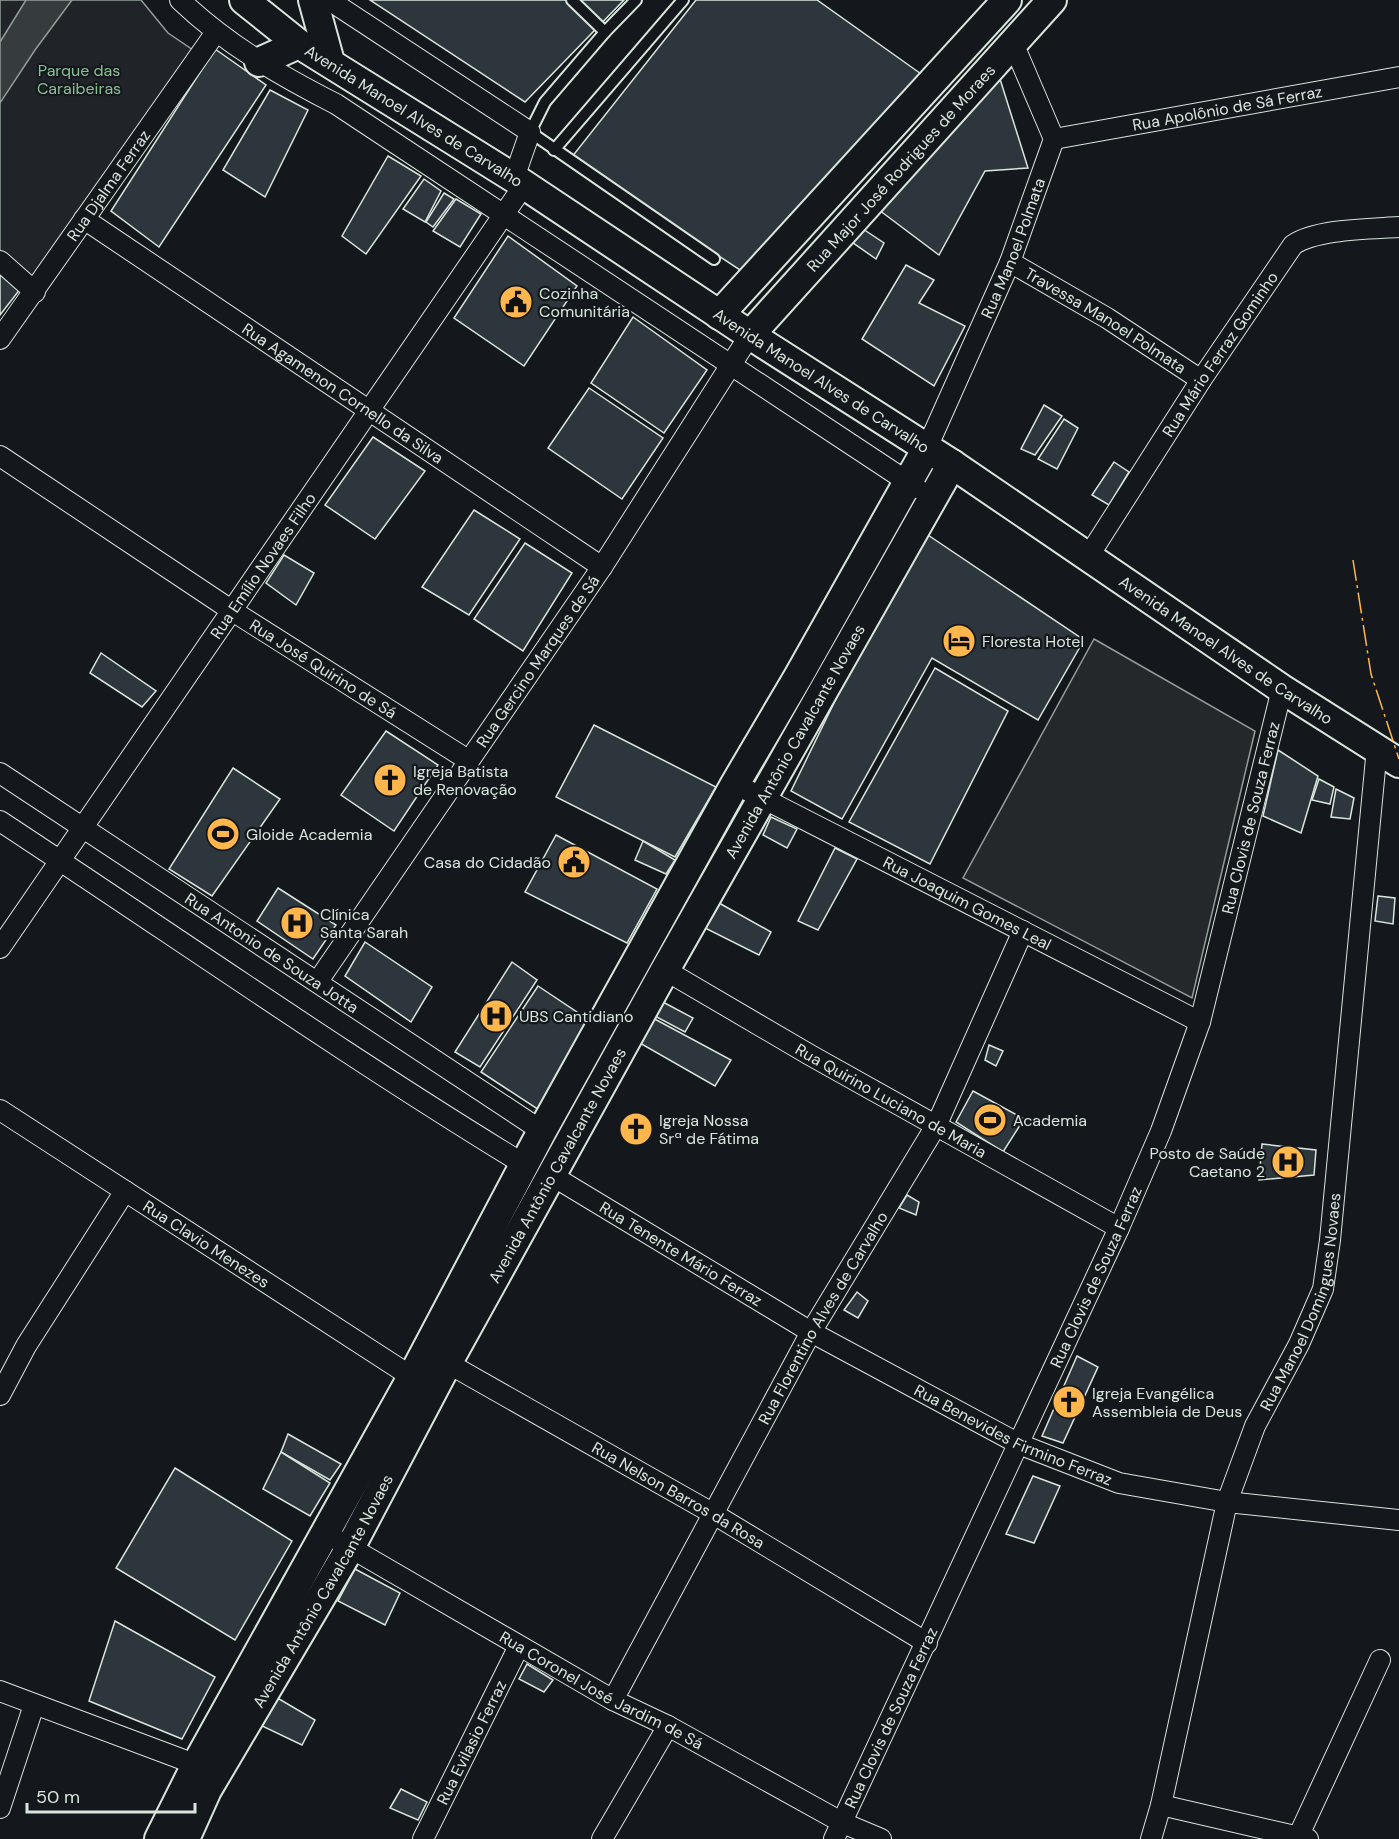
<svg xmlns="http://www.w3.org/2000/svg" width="1399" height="1839" viewBox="0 0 1399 1839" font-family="'DM Sans',sans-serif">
  <rect width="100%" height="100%" fill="#14181c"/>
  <path fill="#202428" stroke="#939e99" stroke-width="1.5" d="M0,0h141l27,33 25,17 -165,234 -28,-28z"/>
  <path fill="#24282b" stroke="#939e99" stroke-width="1.5" d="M1094,639l161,92 -63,267 -229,-120z"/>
  <path fill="#363b3e" stroke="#939e99" stroke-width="1.5" d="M26,0h46l-37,50 -35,53v-61z"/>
  <g fill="#2c363c" stroke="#d8e6dc" stroke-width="1.5">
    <path d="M370,0h254l-99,102z"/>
    <path d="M696,0h121l107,76 -181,196 -172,-114z"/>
    <path d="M215,49l51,36 -107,162 -48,-36z"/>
    <path d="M1000,79l28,89 -43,3 -46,84 -60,-45z"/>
    <path d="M270,90l38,20 -43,87 -42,-27z"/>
    <path d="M388,156l33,20 -55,78 -24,-18z"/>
    <path d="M424,179l17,12 -16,31 -22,-13z"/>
    <path d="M444,193l10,6 -21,28 -7,-5z"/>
    <path d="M456,199l25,15 -21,33 -27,-16z"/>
    <path d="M860,227l24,16 -8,16 -27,-19z"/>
    <path d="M508,236l69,50 -53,80 -70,-48z"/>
    <path d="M906,265l28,15 -15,23 46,23 -31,60 -72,-47z"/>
    <path d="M0,275l21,13 -21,27z"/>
    <path d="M633,317l74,53 -43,63 -73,-50z"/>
    <path d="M589,388l74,50 -41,61 -74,-51z"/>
    <path d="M1044,405l18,11 -27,39 -14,-6z"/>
    <path d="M1064,419l14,9 -21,41 -19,-10z"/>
    <path d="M373,437l52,34 -50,68 -50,-34z"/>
    <path d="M1114,462l15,10 -20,33 -17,-10z"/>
    <path d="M474,510l46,29 -51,76 -47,-28z"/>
    <path d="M919,529l165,111 -46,80 -106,-62 -90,161 -51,-28z"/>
    <path d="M525,543l47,30 -49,78 -49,-32z"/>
    <path d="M284,555l30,18 -18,32 -30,-22z"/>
    <path d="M101,653l55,38 -14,16 -52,-34z"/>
    <path d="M935,668l73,43 -78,153 -81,-42z"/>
    <path d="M594,725l122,62 -41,70 -119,-60z"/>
    <path d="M386,731l52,34 -44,66 -53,-36z"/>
    <path d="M1278,750l40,26 -17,57 -38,-17z"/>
    <path d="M233,768l47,31 -68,97 -43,-27z"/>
    <path d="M1319,779l15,8 -4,17 -18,-4z"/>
    <path d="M1336,789l18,9 -4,21 -19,-2z"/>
    <path d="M771,817l26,12 -10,19 -24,-13z"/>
    <path d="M556,835l101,54 -30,54 -102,-51z"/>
    <path d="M643,841l32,19 -9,14 -31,-14z"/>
    <path d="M835,848l22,11 -39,71 -20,-9z"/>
    <path d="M278,888l58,37 -23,34 -56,-38z"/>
    <path d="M1378,896l17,2 -2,26 -18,-3z"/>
    <path d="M719,903l52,29 -12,23 -54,-27z"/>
    <path d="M365,942l67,45 -21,35 -66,-46z"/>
    <path d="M512,962l25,18 -57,87 -25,-15z"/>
    <path d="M538,986l51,34 -50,90 -58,-38z"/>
    <path d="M661,1001l32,17 -8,14 -32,-17z"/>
    <path d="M651,1017l80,43 -16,26 -77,-44z"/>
    <path d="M989,1045l14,6 -7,15 -11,-6z"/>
    <path d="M973,1091l51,28 -21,33 -47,-30z"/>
    <path d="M1262,1144l54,6 -2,25 -55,5z"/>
    <path d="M907,1195l12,7 -3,13 -17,-7z"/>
    <path d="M857,1292l11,9 -10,17 -14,-8z"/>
    <path d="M1077,1356l21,11 -35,76 -21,-7z"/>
    <path d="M288,1434l53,30 -11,16 -49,-28z"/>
    <path d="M281,1452l49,31 -20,33 -47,-27z"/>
    <path d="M175,1468l117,73 -57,99 -119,-72z"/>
    <path d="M1033,1476l27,10 -26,57 -28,-9z"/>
    <path d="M355,1569l45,24 -15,32 -47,-24z"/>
    <path d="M115,1621l100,56 -33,62 -93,-38z"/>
    <path d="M527,1664l26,16 -9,12 -25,-13z"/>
    <path d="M274,1696l41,24 -13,25 -42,-20z"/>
    <path d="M401,1789l26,13 -9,18 -28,-12z"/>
  </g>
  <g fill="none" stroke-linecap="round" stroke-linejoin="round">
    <g stroke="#d8e6dc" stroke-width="14">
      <g id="lane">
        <path d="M572,0l33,32 31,-32"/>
        <path d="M605,32l-60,70 -15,30 184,127"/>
        <path d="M554,150l129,-150"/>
      </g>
    </g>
    <g stroke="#d8e6dc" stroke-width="22">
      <g id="street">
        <path d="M180,0c46,44 99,75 156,104l581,384"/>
        <path d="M329,0l201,132 -16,46"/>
        <path id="s1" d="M1054,139l345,-62"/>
        <path id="s2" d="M84,219l518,348"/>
        <path d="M0,261l35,31"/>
        <path id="s3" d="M1010,262l97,56 94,62"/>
        <path id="s4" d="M0,339l216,-307"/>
        <path id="s5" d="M926,450l84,-188 44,-123 -41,-96"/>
        <path id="s6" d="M0,456l231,154 237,150"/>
        <path id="s7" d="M1088,557l113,-177 92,-135c23,-16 77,-16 106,-18"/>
        <path id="s8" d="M0,773l542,358"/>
        <path id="s9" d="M735,784l465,238"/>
        <path d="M0,821c175,115 346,235 525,344"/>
        <path id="s10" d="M0,948l524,-763"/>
        <path id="s11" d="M665,970l145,85 309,173"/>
        <path id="s12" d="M318,981l284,-414 148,-232"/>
        <path id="s13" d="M0,1110l412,267"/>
        <path id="s14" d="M551,1175l260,157 208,112 100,39 108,19 172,18"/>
        <path id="s15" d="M437,1357l275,156 215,130"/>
        <path d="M0,1395l26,-49 99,-155"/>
        <path id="s16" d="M339,1541l274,159 55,26 175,97 38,16"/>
        <path d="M0,1691l208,78"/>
        <path id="s17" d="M613,1700l198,-368 126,-208 86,-193"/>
        <path d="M1161,1805l147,34"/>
        <path d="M0,1808l34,-103"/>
        <path d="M1298,1837l82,-177"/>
        <path id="s18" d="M423,1839l96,-193"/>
        <path d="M602,1839l66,-113"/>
        <path id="s19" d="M834,1839l285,-611 42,-97 39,-109 82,-333"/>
        <path id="s20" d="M1151,1839l10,-34 66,-303 28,-76 44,-82 24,-55 7,-49 47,-492"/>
      </g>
    </g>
    <g stroke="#d8e6dc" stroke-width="32">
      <g id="secondary">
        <path id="s21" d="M244,0l55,44 215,134 236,157 202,129 330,225 117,74"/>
        <path d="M313,0l17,62"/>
        <path d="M259,62l40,-18"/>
        <path d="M719,315l288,-315"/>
        <path id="s22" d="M750,335l302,-335"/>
        <path d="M159,1839l38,-76 215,-386 130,-246 193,-347 63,-107 128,-227"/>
        <path id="s23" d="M185,1839l22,-49 143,-242 98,-186 217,-392 287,-506"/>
      </g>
    </g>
    <use href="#lane" stroke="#14181c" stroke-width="10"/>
    <use href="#street" stroke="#14181c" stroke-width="20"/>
    <use href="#secondary" stroke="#14181c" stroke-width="28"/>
    <path stroke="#ffb74d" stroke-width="1.5" stroke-dasharray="21 4.5 3 4.5" stroke-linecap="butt" d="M1353,560l18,114 28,85"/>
  </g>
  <defs>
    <g id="civic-disc" transform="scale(1.725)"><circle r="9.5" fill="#ffb74d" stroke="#14181c"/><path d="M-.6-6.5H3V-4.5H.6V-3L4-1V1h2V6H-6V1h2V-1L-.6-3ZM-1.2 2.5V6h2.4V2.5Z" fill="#111"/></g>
    <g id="hotel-disc" transform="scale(1.725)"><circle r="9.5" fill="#ffb74d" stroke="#14181c"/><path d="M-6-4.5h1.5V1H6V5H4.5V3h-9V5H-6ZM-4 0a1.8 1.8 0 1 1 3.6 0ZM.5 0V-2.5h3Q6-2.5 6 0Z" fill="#111"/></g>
    <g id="church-disc" transform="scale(1.725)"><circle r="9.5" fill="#ffb74d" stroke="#14181c"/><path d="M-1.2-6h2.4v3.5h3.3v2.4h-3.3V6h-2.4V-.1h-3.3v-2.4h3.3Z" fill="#111"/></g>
    <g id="stadium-disc" transform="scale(1.725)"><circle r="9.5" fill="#ffb74d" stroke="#14181c"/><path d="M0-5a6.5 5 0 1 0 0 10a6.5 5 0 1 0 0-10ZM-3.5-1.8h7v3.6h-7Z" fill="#111"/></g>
    <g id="hospital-disc" transform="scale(1.725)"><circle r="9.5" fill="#ffb74d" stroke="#14181c"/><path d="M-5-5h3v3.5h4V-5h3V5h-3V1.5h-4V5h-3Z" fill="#111"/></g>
  </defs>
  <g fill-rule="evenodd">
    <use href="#civic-disc" x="516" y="302"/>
    <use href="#hotel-disc" x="959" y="641"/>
    <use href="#church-disc" x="390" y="780"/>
    <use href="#stadium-disc" x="223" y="834"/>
    <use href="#civic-disc" x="574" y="862"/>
    <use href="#hospital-disc" x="297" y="923"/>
    <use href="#hospital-disc" x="496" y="1016"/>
    <use href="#stadium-disc" x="990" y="1120"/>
    <use href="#church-disc" x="636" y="1129"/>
    <use href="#hospital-disc" x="1288" y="1162"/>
    <use href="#church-disc" x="1069" y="1402"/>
  </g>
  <g text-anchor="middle" stroke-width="4.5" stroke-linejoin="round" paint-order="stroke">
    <g font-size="16" fill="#8ac095" stroke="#14181c">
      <text x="79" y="76">Parque das<tspan x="79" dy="18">Caraibeiras</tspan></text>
    </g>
    <g font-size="16" fill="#d8e6dc" stroke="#14181c">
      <text dy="6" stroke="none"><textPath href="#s1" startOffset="176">Rua Apolônio de Sá Ferraz</textPath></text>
      <text dy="6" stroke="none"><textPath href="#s21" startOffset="206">Avenida Manoel Alves de Carvalho</textPath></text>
      <text dy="6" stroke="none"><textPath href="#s22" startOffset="225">Rua Major José Rodrigues de Moraes</textPath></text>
      <text dy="6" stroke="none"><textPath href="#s4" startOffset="188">Rua Djalma Ferraz</textPath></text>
      <text dy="6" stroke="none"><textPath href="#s5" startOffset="220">Rua Manoel Polmata</textPath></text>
      <text dy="6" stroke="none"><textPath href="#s3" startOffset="112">Travessa Manoel Polmata</textPath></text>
      <text dy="6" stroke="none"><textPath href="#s7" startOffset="242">Rua Mário Ferraz Gominho</textPath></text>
      <text dy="6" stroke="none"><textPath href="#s21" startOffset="692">Avenida Manoel Alves de Carvalho</textPath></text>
      <text dy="6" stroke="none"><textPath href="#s2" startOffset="312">Rua Agamenon Cornello da Silva</textPath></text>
      <text dy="6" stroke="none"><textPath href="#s10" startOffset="464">Rua Emílio Novaes Filho</textPath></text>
      <text dy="6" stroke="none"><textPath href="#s21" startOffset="1178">Avenida Manoel Alves de Carvalho</textPath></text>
      <text dy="6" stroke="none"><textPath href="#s12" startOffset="388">Rua Gercino Marques de Sá</textPath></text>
      <text dy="6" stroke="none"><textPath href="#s6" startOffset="387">Rua José Quirino de Sá</textPath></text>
      <text dy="6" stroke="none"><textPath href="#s23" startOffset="1256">Avenida Antônio Cavalcante Novaes</textPath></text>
      <text dy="6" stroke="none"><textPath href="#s19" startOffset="1106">Rua Clovis de Souza Ferraz</textPath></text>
      <text dy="6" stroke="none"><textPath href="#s9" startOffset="261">Rua Joaquim Gomes Leal</textPath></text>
      <text dy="6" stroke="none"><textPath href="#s8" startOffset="326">Rua Antonio de Souza Jotta</textPath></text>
      <text dy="6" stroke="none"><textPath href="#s11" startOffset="261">Rua Quirino Luciano de Maria</textPath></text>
      <text dy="6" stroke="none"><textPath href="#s23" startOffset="770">Avenida Antônio Cavalcante Novaes</textPath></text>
      <text dy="6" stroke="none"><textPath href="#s13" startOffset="246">Rua Clavio Menezes</textPath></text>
      <text dy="6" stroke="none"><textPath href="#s14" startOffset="152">Rua Tenente Mário Ferraz</textPath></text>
      <text dy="6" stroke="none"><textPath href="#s19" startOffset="620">Rua Clovis de Souza Ferraz</textPath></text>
      <text dy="6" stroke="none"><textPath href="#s20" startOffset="561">Rua Manoel Domingues Novaes</textPath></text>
      <text dy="6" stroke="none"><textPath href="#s17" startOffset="436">Rua Florentino Alves de Carvalho</textPath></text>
      <text dy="6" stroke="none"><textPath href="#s14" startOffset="531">Rua Benevides Firmino Ferraz</textPath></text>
      <text dy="6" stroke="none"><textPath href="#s15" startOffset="278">Rua Nelson Barros da Rosa</textPath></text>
      <text dy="6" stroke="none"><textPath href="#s23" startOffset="284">Avenida Antônio Cavalcante Novaes</textPath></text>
      <text dy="6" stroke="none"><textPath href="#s16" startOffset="302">Rua Coronel José Jardim de Sá</textPath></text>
      <text dy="6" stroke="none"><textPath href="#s19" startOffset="134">Rua Clovis de Souza Ferraz</textPath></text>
      <text dy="6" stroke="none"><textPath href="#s18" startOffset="108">Rua Evilasio Ferraz</textPath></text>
    </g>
    <g font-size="16" fill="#d8e6dc" stroke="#14181c" text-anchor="start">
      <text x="539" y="299">Cozinha<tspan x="539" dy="18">Comunitária</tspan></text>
      <text x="982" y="647">Floresta Hotel</text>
      <text x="413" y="777">Igreja Batista<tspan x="413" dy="18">de Renovação</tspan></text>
      <text x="246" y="840">Gloide Academia</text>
      <text x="551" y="868" text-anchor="end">Casa do Cidadão</text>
      <text x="320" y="920">Clínica<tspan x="320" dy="18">Santa Sarah</tspan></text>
      <text x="519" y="1022">UBS Cantidiano</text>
      <text x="659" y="1126">Igreja Nossa<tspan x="659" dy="18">Srª de Fátima</tspan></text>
      <text x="1013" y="1126">Academia</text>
      <text x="1265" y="1159" text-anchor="end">Posto de Saúde<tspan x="1265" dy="18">Caetano 2</tspan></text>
      <text x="1092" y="1399">Igreja Evangélica<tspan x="1092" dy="18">Assembleia de Deus</tspan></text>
    </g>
  </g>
  <path d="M27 1803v9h168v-9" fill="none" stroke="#d8e6dc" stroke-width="3"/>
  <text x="36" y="1803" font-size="18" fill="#d8e6dc" stroke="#14181c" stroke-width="4.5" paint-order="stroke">50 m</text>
</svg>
